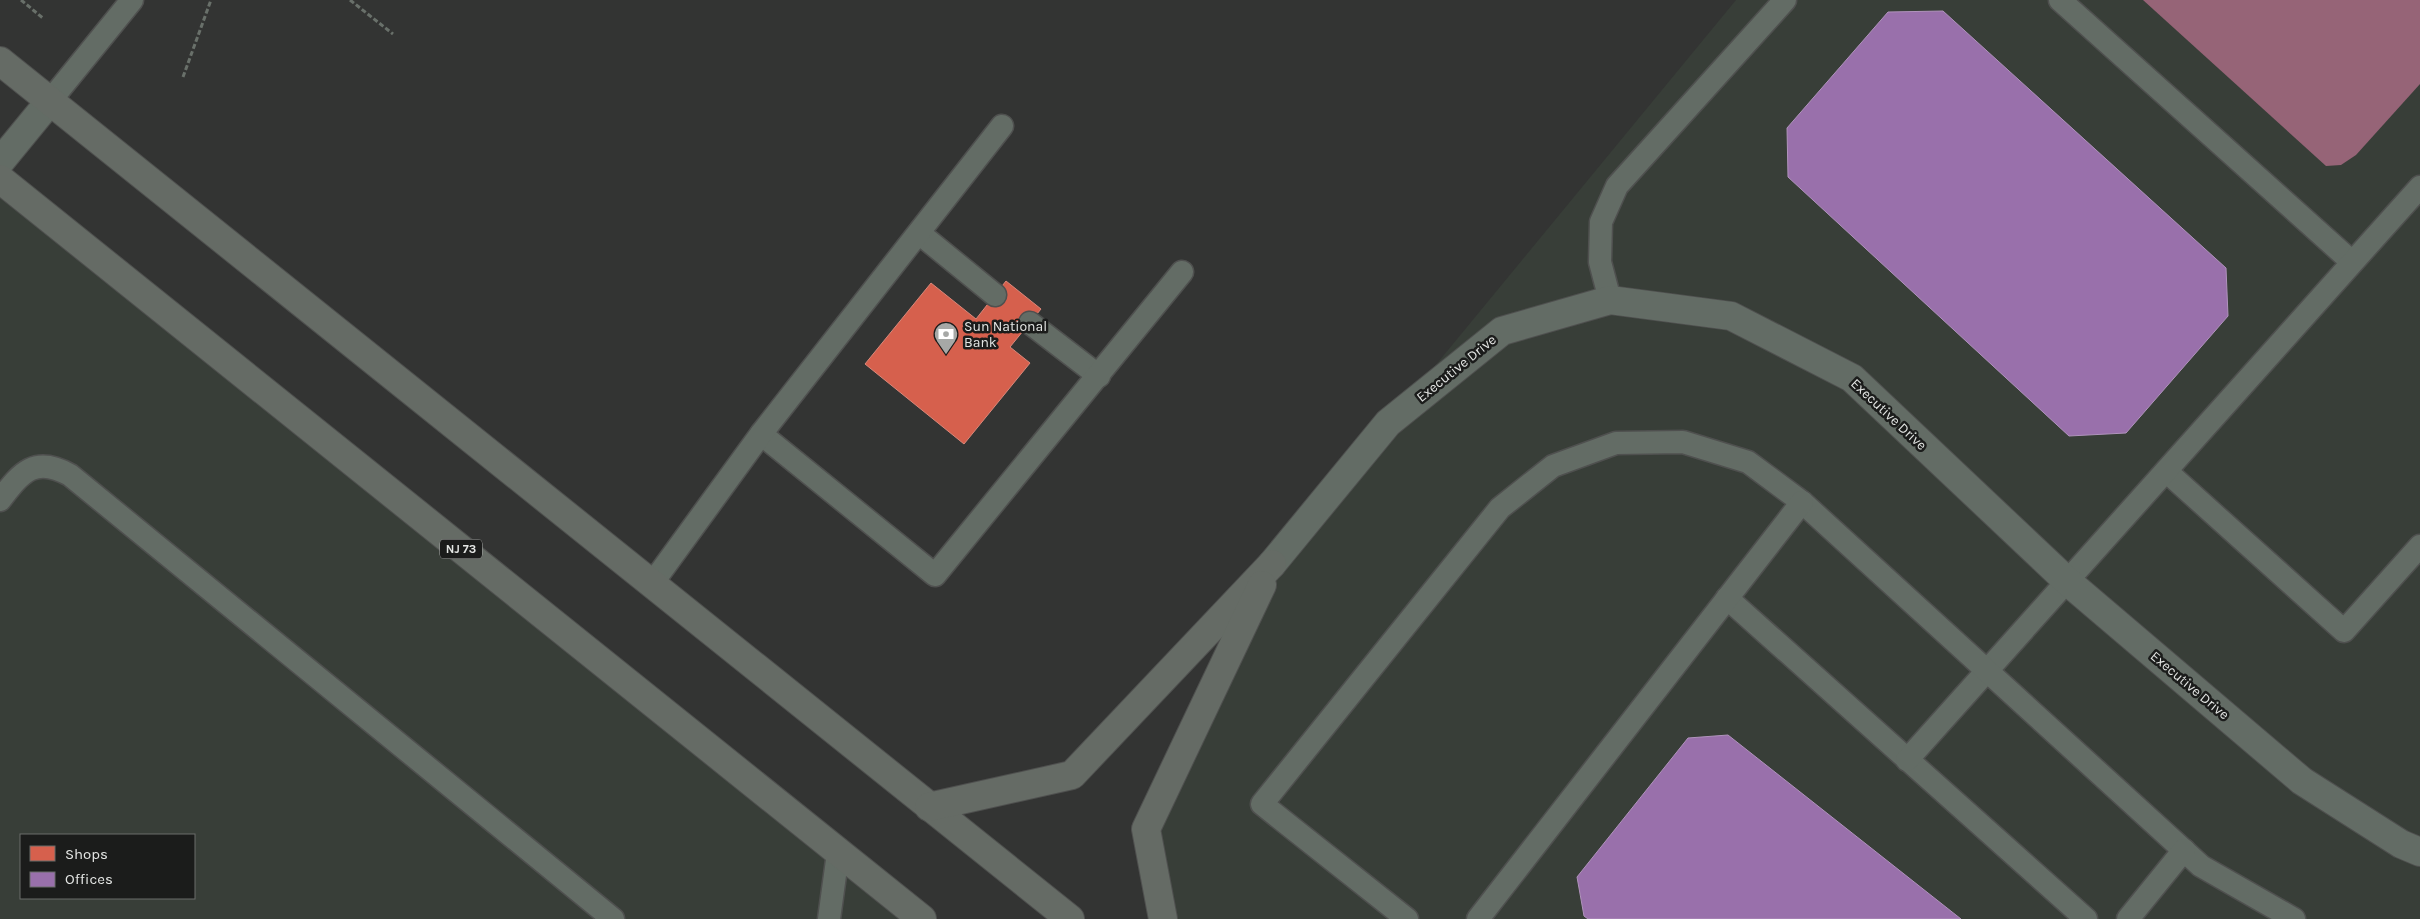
<svg xmlns="http://www.w3.org/2000/svg" width="2420" height="919" viewBox="0 0 2420 919" font-family="Karla,sans-serif">
  <rect width="100%" height="100%" fill="#333433"/>
  <g fill="#383e38" fill-rule="evenodd">
    <path d="M1736,0h684v919h-1257l-17,-90 126,-265z"/>
    <path d="M0,179l922,740h-922zM21,835h173v63h-173z"/>
  </g>
  <path fill="#966477" d="M2143,0h277v84l-64,71 -15,10 -15,1z"/>
  <path fill="#d6604d" stroke="#da887a" d="M1006,281l35,28 -31,38 20,16 -66,81 -99,-80 66,-81 45,36z"/>
  <g fill="#9970ab" stroke="#b093bc">
    <path d="M1943,11l283,257 2,48 -102,117 -57,3 -281,-259 -1,-49 101,-116z"/>
    <path d="M1728,735l233,184h-373l-4,-3 -7,-39 111,-139z"/>
  </g>
  <g fill="none" stroke-linecap="round" stroke-linejoin="round">
    <g stroke="#4f504f" stroke-width="25">
      <g id="lane">
        <path d="M2060,0l292,262"/>
        <path d="M50,101l82,-101"/>
        <path d="M919,233l76,62"/>
        <path d="M1610,300l-10,-38 1,-40 16,-36 168,-186"/>
        <path d="M1030,323l69,53"/>
        <path d="M761,434l174,141 247,-303"/>
        <path d="M2166,471l178,160 76,-85"/>
        <path d="M0,500c21,-27 34,-45 70,-25l543,444"/>
        <path d="M651,585l110,-151 241,-308"/>
        <path d="M1727,598l359,321"/>
        <path d="M1907,760l513,-573"/>
        <path d="M829,919l9,-66"/>
        <path d="M1407,919l-145,-115 238,-296 53,-42 63,-23 67,-1 65,20 54,40 399,364 93,53"/>
        <path d="M1478,919l324,-417"/>
        <path d="M2128,919l56,-69"/>
      </g>
    </g>
    <g stroke="#4f504f" stroke-width="30">
      <g id="street">
        <path d="M0,162l50,-61"/>
        <path d="M1272,564l116,-141 114,-92 108,-31 121,16 121,62 215,203 235,200 99,63 19,8"/>
      </g>
    </g>
    <g stroke="#4f504f" stroke-width="30">
      <g id="highway">
        <path d="M0,61l1070,858"/>
        <path d="M0,179l922,740"/>
        <path d="M929,807l143,-32 200,-211"/>
        <path d="M1163,919l-17,-90 116,-244"/>
      </g>
    </g>
    <g stroke="#69706a" stroke-width="3" stroke-dasharray="5 2.5" stroke-linecap="butt">
      <path d="M21,0l23,19"/>
      <path d="M350,0l43,34"/>
      <path d="M183,77l28,-77"/>
    </g>
    <use href="#lane" stroke="#636c65" stroke-width="22"/>
    <use href="#street" stroke="#636c65" stroke-width="28"/>
    <use href="#highway" stroke="#656b65" stroke-width="28"/>
  </g>
  <defs>
    <g id="bank-pin" transform="scale(1.25)"><path d="M0 17L-7.5 6A9.5 9.5 0 1 1 7.5 6Z" fill="#a6a8a6" stroke="#1b1c1b"/><path d="M-6-4H6V4H-6ZM0-2.3a2.3 2.3 0 1 0 0 4.6a2.3 2.3 0 1 0 0-4.6Z" fill="#fff"/></g>
  </defs>
  <g fill-rule="evenodd">
    <use href="#bank-pin" x="946" y="334"/>
  </g>
  <g text-anchor="middle" stroke-width="5" stroke-linejoin="round" paint-order="stroke">
    <rect fill="#1b1c1b" stroke="#a8a9a8" stroke-width="1" x="440" y="539.5" width="42" height="19" rx="4"/>
    <g font-size="12" font-weight="bold" fill="#e4e6e4">
      <text x="461" y="553">NJ 73</text>
    </g>
    <g font-size="14" fill="#e4e6e4" stroke="#1b1c1b" text-anchor="start">
      <text x="964" y="331">Sun National<tspan x="964" dy="16">Bank</tspan></text>
    </g>
    <g font-size="14" fill="#e4e6e4" stroke="#1b1c1b">
      <text transform="translate(1456 368) rotate(-39)" y="5">Executive Drive</text>
      <text transform="translate(1889 414) rotate(43)" y="5">Executive Drive</text>
      <text transform="translate(2190 685) rotate(40)" y="5">Executive Drive</text>
    </g>
  </g>
  <rect x="20" y="834" width="175" height="65" fill="#1b1c1b" stroke="#6b6d6b"/>
  <rect x="30" y="846" width="25" height="15" fill="#d6604d" stroke="#6b6d6b"/>
  <text x="65" y="859" font-size="15" fill="#e4e6e4">Shops</text>
  <rect x="30" y="872" width="25" height="15" fill="#9970ab" stroke="#6b6d6b"/>
  <text x="65" y="884" font-size="15" fill="#e4e6e4">Offices</text>
</svg>
